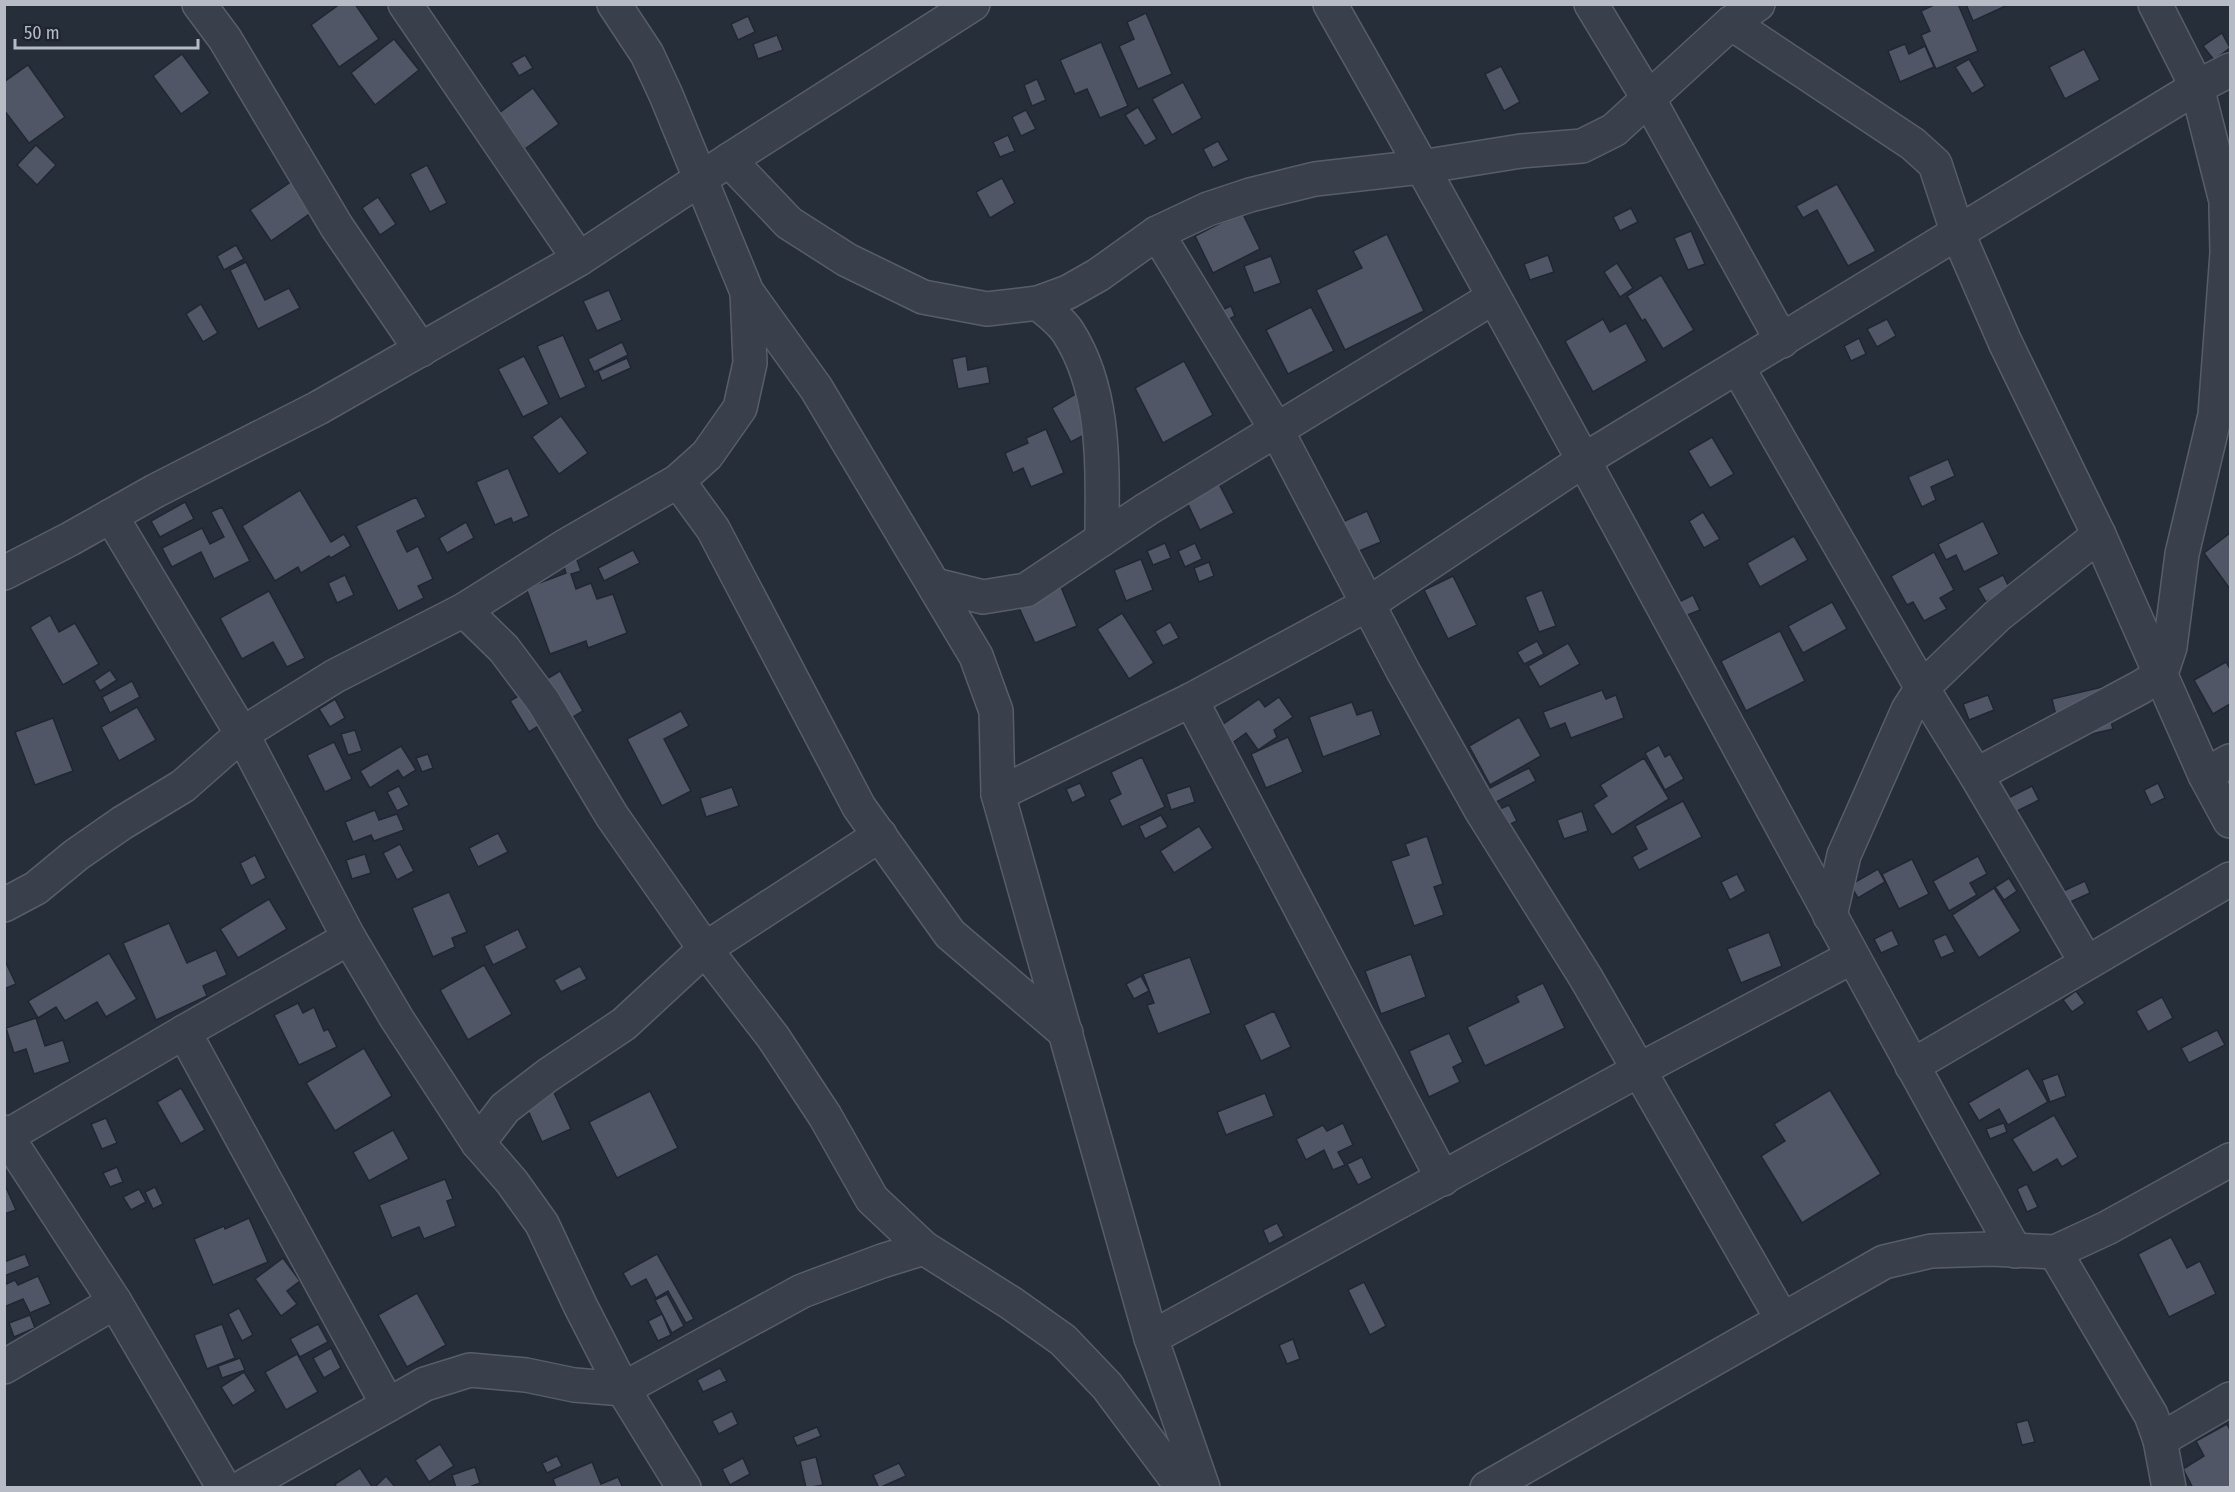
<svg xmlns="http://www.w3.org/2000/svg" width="2235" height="1492" viewBox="0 0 2235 1492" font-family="'Fira Sans Condensed',sans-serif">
  <rect width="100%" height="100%" fill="#262e3a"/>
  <g fill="#505665" stroke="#212732" stroke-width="1.5">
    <path d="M340,4h15l24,35 -40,28 -28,-42z"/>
    <path d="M1936,4h22l20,47 -42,18 -15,-34 9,-4 -9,-20z"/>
    <path d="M1966,4h44l-37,17z"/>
    <path d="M1146,13l26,61 -34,15 -19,-43 15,-7 -7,-17z"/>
    <path d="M748,16l7,16 -17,8 -7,-16z"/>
    <path d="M2222,33l8,15 -16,12 -11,-14z"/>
    <path d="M777,35l6,15 -25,9 -5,-15z"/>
    <path d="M394,39l25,31 -44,35 -24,-32z"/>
    <path d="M1101,42l27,64 -28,12 -13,-29 -12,5 -15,-34z"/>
    <path d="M1905,44l4,10 16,-8 9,21 -34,15 -12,-31z"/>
    <path d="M2084,49l16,31 -35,19 -16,-32z"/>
    <path d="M182,54l28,39 -29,21 -28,-38z"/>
    <path d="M525,55l8,13 -14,8 -8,-13z"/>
    <path d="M1969,59l16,27 -13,8 -17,-27z"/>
    <path d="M28,65l37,52 -36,26 -25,-33v-28z"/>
    <path d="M1501,66l19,36 -16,9 -19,-37z"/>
    <path d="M1037,79l9,21 -14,6 -8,-21z"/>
    <path d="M1183,82l19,36 -30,17 -20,-36z"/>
    <path d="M533,88l26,36 -34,25 -26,-36z"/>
    <path d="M1138,107l19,32 -12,7 -20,-31z"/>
    <path d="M1026,110l10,19 -15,7 -9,-19z"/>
    <path d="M1008,135l7,16 -15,6 -7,-15z"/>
    <path d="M1218,141l11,19 -16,8 -10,-19z"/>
    <path d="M36,145l20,20 -19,20 -20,-20z"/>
    <path d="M427,165l20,38 -17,9 -20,-38z"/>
    <path d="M1002,178l13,25 -25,15 -14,-26z"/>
    <path d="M295,179l20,31 -44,31 -21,-31z"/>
    <path d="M1837,184l39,67 -28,15 -31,-56 -14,8 -7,-12z"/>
    <path d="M378,197l18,27 -16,11 -18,-27z"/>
    <path d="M1631,208l7,14 -18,9 -7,-14z"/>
    <path d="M1242,212l18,37 -47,24 -18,-37z"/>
    <path d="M1691,231l14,33 -17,6 -14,-32z"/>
    <path d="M1387,234l37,77 -79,39 -29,-60 46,-22 -9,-17z"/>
    <path d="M236,245l8,14 -20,11 -7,-14z"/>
    <path d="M1548,255l6,17 -24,8 -6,-16z"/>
    <path d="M1271,256l10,27 -27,10 -10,-27z"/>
    <path d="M246,262l19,38 24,-12 11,20 -42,21 -28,-59z"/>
    <path d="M1617,263l16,25 -13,9 -16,-25z"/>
    <path d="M1661,275l33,55 -31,19 -18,-30 -3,2 -15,-25z"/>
    <path d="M609,290l13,30 -25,11 -14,-30z"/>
    <path d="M201,304l17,29 -15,9 -17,-28z"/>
    <path d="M1231,306l4,10 -13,7 -5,-11z"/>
    <path d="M1311,307l23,44 -46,23 -22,-44z"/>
    <path d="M1603,319l7,13 16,-9 21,38 -54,31 -28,-51z"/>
    <path d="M1887,319l9,17 -19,11 -10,-18z"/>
    <path d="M563,335l23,52 -26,12 -23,-53z"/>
    <path d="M1859,338l7,16 -15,7 -7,-15z"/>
    <path d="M622,342l6,13 -34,17 -6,-13z"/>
    <path d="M524,356l25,48 -26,13 -25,-48z"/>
    <path d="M966,356l2,14 19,-4 3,17 -32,6 -6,-30z"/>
    <path d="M627,358l4,10 -29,13 -4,-10z"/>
    <path d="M1184,361l29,54 -50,28 -28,-55z"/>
    <path d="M1082,390l19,36 -30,16 -19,-34z"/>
    <path d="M561,416l27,37 -29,21 -27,-37z"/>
    <path d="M1046,429l18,44 -33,14 -8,-19 -10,5 -8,-20 23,-10 -2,-5z"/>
    <path d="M1712,437l22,37 -24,14 -22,-37z"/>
    <path d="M1948,459l7,17 -24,11 5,13 -14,7 -14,-30z"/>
    <path d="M508,468l21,48 -16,7 -2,-5 -16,7 -19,-43z"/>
    <path d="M1217,480l17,33 -34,17 -16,-34z"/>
    <path d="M300,490l31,52 13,-8 7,12 -20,12 -2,-2 -28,17 -3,-6 -23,14 -33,-55z"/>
    <path d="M416,497l10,20 -29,14 10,21 11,-6 15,33 -15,7 6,12 -26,13 -42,-85z"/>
    <path d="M185,502l9,17 -34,18 -9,-16z"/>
    <path d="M222,507l28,54 -36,18 -13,-27 -29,15 -10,-19 40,-20 8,16 14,-7 -13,-25z"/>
    <path d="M1367,511l14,31 -29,12 -14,-30z"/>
    <path d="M1703,512l17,27 -16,9 -15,-27z"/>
    <path d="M1983,521l16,33 -35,18 -8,-17 -10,5 -8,-16z"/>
    <path d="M466,522l8,16 -27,15 -8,-15z"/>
    <path d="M2230,533v56l-26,-36z"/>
    <path d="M1794,536l14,24 -48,27 -13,-24z"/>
    <path d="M1165,543l6,15 -18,7 -6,-14z"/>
    <path d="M1195,543l7,16 -17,8 -7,-16z"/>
    <path d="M572,547l9,24 -10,3 5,15 15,-6 6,16 16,-5 14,39 -39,15 -2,-7 -36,13 -24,-66 40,-15 -7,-22z"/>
    <path d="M633,550l7,13 -36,18 -6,-13z"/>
    <path d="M1934,552l20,38 -14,8 7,11 -23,12 -11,-19 -6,3 -16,-29z"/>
    <path d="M1141,559l12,31 -27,11 -12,-31z"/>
    <path d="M1209,562l5,14 -15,6 -5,-14z"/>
    <path d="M1052,565l25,61 -42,17 -20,-44z"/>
    <path d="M345,575l9,20 -17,8 -9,-20z"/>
    <path d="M2003,575l7,14 -24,13 -8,-14z"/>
    <path d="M1453,576l24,49 -29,14 -24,-49z"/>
    <path d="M1542,590l14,36 -17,6 -14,-35z"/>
    <path d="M269,591l36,67 -18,9 -14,-25 -31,17 -22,-41z"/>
    <path d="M1693,595l7,15 -15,6 -6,-14z"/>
    <path d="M1832,602l15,27 -44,24 -15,-27z"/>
    <path d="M1122,613l32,50 -25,16 -32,-50z"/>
    <path d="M50,615l9,17 16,-9 24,41 -36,21 -33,-58z"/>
    <path d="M1170,622l9,16 -16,8 -8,-15z"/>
    <path d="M1780,631l25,50 -59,30 -25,-50z"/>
    <path d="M1537,641l7,13 -20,10 -7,-12z"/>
    <path d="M1568,643l12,21 -40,23 -12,-21z"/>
    <path d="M2226,662l4,7v35l-17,10 -19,-34z"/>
    <path d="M110,670l7,10 -17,11 -6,-10z"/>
    <path d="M560,671l23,40 -38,23 -5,-9 -11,7 -19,-31z"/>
    <path d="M132,681l8,16 -30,16 -8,-16z"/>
    <path d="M2102,687l11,42 -51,12 -10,-42z"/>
    <path d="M1602,690l4,9 10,-4 8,23 -53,20 -6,-15 -15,6 -7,-17z"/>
    <path d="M1988,695l6,15 -25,10 -6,-16z"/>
    <path d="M1279,697l14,20 -19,13 3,7 -19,13 -12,-17 -22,16 -12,-17 47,-33 6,8z"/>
    <path d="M335,699l10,19 -15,9 -11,-18z"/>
    <path d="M1352,702l5,13 15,-5 9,25 -58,22 -14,-40z"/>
    <path d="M137,707l19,33 -37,21 -18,-34z"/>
    <path d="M681,711l8,15 -25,13 27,52 -29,15 -35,-67z"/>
    <path d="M1519,717l22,39 -51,29 -21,-39z"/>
    <path d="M53,718l20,53 -38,14 -20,-53z"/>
    <path d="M355,730l7,21 -14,4 -7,-21z"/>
    <path d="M1288,737l15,35 -37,16 -15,-34z"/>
    <path d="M334,742l18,37 -27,13 -18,-37z"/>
    <path d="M1659,745l6,12 5,-3 14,25 -19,11 -20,-37z"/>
    <path d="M401,746l15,24 -13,8 -5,-8 -28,18 -10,-17z"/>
    <path d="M428,754l5,14 -11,4 -6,-14z"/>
    <path d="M1142,757l23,50 -43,20 -13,-27 12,-6 -10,-22z"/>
    <path d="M1644,758l25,41 -57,36 -19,-30 14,-9 -7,-11z"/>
    <path d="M1529,768l7,13 -51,27 -7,-14z"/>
    <path d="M1080,783l6,13 -14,7 -6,-14z"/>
    <path d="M2158,783l7,15 -14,7 -7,-15z"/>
    <path d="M399,786l10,19 -12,6 -10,-19z"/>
    <path d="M1190,786l5,16 -24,8 -5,-16z"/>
    <path d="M2032,786l7,14 -38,19 -7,-14z"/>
    <path d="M732,787l7,19 -33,11 -6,-19z"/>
    <path d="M1683,801l19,36 -63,33 -7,-13 15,-8 -12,-23z"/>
    <path d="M1509,805l8,16 -17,8 -7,-17z"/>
    <path d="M375,810l4,10 18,-6 7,16 -30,11 -3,-6 -18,7 -8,-20z"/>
    <path d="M1582,811l6,20 -24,8 -7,-19z"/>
    <path d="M1161,815l7,12 -23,12 -6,-13z"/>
    <path d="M1199,826l14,22 -39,25 -14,-22z"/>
    <path d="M498,833l10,19 -30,15 -9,-19z"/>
    <path d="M1427,836l16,48 -9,3 10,28 -30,11 -23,-65 18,-6 -4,-11z"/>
    <path d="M400,844l14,27 -17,9 -14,-27z"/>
    <path d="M365,854l6,19 -19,6 -6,-19z"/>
    <path d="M255,855l11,23 -15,8 -11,-23z"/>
    <path d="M1978,856l9,18 -17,9 7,12 -28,16 -16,-30z"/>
    <path d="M1912,859l17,35 -30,15 -17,-35z"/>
    <path d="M1878,869l7,13 -27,16 -8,-13z"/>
    <path d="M1737,874l9,17 -16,9 -9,-18z"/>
    <path d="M2009,878l8,13 -13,9 -9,-13z"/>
    <path d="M2085,881l5,12 -24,11 -5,-12z"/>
    <path d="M1994,888l27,43 -42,27 -27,-43z"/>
    <path d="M449,892l18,40 -15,6 3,9 -22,10 -21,-49z"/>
    <path d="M269,899l18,30 -49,29 -18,-29z"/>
    <path d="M169,923l18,40 29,-13 11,25 -24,11 4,10 -51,24 -33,-77z"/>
    <path d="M518,929l9,19 -34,17 -9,-19z"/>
    <path d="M1892,930l7,15 -18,8 -7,-14z"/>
    <path d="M1769,932l13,34 -41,17 -14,-34z"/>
    <path d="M1946,934l9,18 -14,6 -8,-18z"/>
    <path d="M109,953l28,46 -31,18 -9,-15 -32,19 -9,-14 -18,11 -10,-17z"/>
    <path d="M1411,954l15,43 -45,17 -16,-43z"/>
    <path d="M1190,957l21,56 -53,21 -11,-29 7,-2 -11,-29z"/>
    <path d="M5,961l11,23 -12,5v-28z"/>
    <path d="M484,965l28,49 -44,26 -28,-50z"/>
    <path d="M580,966l7,13 -26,13 -7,-12z"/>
    <path d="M1141,976l8,15 -15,8 -8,-15z"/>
    <path d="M1543,983l22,45 -80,38 -18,-39 52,-25 -3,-6z"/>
    <path d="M2076,991l9,12 -13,9 -9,-12z"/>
    <path d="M2162,997l11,21 -25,14 -12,-21z"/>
    <path d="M298,1003l5,10 11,-6 10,24 4,-2 9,18 -38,18 -25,-50z"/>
    <path d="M1274,1011l17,36 -30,14 -17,-36z"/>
    <path d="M36,1018l9,28 18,-6 7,22 -36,12 -8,-25 -12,4 -8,-25z"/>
    <path d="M2217,1030l8,15 -36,18 -8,-15z"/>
    <path d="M1449,1033l14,29 -10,5 7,15 -31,15 -20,-46z"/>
    <path d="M364,1048l28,48 -57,35 -29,-48z"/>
    <path d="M2028,1068l20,34 -40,23 -9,-16 -20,12 -11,-18z"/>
    <path d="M2058,1074l8,22 -16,6 -8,-22z"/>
    <path d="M549,1082l22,47 -29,13 -21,-47z"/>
    <path d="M181,1088l24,42 -24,14 -24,-42z"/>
    <path d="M1830,1090l51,84 -79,49 -41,-67 24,-15 -11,-17z"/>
    <path d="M650,1091l28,57 -61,30 -28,-56z"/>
    <path d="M1265,1093l9,23 -48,19 -9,-23z"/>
    <path d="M2054,1115l24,42 -16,10 -5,-8 -24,14 -21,-34z"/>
    <path d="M106,1118l11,25 -15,6 -11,-25z"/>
    <path d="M1343,1123l10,22 -15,7 7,13 -12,5 -9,-20 -18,10 -10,-21 27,-14 4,6z"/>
    <path d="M2004,1123l3,9 -17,7 -4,-10z"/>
    <path d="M393,1130l16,29 -40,22 -16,-29z"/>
    <path d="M1362,1157l10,21 -14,7 -11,-21z"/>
    <path d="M117,1167l6,15 -13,5 -7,-14z"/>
    <path d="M445,1179l8,20 -6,2 9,25 -32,13 -5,-12 -27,11 -13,-33z"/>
    <path d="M4,1183l12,27 -12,4z"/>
    <path d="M2027,1184l11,23 -11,5 -10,-23z"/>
    <path d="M155,1187l8,17 -10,5 -8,-17z"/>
    <path d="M139,1189l7,13 -15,8 -8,-13z"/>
    <path d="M249,1218l19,44 -55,23 -19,-46 30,-13 1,3z"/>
    <path d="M1277,1223l7,13 -15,8 -6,-14z"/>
    <path d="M2171,1237l16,31 13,-7 16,33 -47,23 -31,-63z"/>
    <path d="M25,1254l5,12 -26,10v-14z"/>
    <path d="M657,1254l37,65 -8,4 -18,-32 -12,7 -10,-19 -15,8 -8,-14z"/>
    <path d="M283,1258l17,23 -13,10 10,13 -16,12 -26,-37z"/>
    <path d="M38,1276l13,28 -21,9 -7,-14 -19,8v-22l11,-5 3,5z"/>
    <path d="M1364,1282l22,44 -16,9 -22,-45z"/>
    <path d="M417,1293l29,52 -39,22 -29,-52z"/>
    <path d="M667,1294l17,32 -12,7 -17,-33z"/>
    <path d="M239,1308l14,27 -11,6 -14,-27z"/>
    <path d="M662,1314l9,21 -13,6 -10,-20z"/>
    <path d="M30,1315l5,13 -21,9 -5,-14z"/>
    <path d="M222,1324l13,34 -28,11 -13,-34z"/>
    <path d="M318,1324l10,18 -28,15 -10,-18z"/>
    <path d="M1293,1339l7,20 -13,5 -8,-19z"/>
    <path d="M331,1348l10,20 -17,10 -11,-20z"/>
    <path d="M297,1354l21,38 -32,18 -21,-38z"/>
    <path d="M240,1358l5,12 -23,8 -4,-12z"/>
    <path d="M720,1368l7,13 -24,11 -6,-12z"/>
    <path d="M244,1372l12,19 -23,15 -12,-19z"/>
    <path d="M732,1411l6,13 -19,10 -7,-13z"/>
    <path d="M2028,1420l7,22 -13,3 -6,-22z"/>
    <path d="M2227,1424l3,6v58h-37l-10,-19 21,-13 -8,-15z"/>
    <path d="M817,1427l4,9 -24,10 -4,-9z"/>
    <path d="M440,1444l14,22 -25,16 -14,-22z"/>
    <path d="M557,1456l5,10 -15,7 -5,-10z"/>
    <path d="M816,1457l7,28 -17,3 -6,-27z"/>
    <path d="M743,1458l7,16 -20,11 -8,-16z"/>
    <path d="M592,1462l9,22 17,-7 5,11h-67l-3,-9z"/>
    <path d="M899,1463l7,13 -27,12 -6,-13z"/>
    <path d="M475,1467l5,16 -13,5h-11l-4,-13z"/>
    <path d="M360,1468l13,20h-36l-2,-4z"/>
    <path d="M386,1476l10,12h-18l-2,-2z"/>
  </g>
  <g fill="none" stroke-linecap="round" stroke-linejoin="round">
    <g stroke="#585e69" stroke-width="36">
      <g id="minor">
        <path d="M199,4l26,35 112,188 84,123"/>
        <path d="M405,4l174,255"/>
        <path d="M614,4l33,50 19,41 81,197 69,96 160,268 20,55 2,83 153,544 52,150"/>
        <path d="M1330,4c235,412 454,833 685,1247"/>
        <path d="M1591,4l57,94 134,243"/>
        <path d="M2155,4l42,83 33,130"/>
        <path d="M1731,23l182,121 22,20 23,70 47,108 94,193 106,240 25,46"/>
        <path d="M729,160l60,63 58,37 76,37 64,12 51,-6 30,-11 30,-17 59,-42 51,-24 42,-14 65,-16 106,-12 100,-16 61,-5 32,-16 117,-107 27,-19"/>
        <path d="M1157,233l119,196 127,242 78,139 105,168 196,341"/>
        <path d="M1038,303c10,9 23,18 30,29 39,61 34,138 34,207"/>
        <path d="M1738,368l184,320 54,87 110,187"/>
        <path d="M678,481l35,48 146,278 91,127 116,99"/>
        <path d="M111,516l131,218 107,204 48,81 81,124 34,39 30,42 39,83 42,82 61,99"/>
        <path d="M4,573l66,-34 85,-48 163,-83 261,-149 150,-99 244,-156"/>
        <path d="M935,585l48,12 43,-7 121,-81 347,-212"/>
        <path d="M464,610l40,39 39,52 69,115 93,133 68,88 52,79 47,83 52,49 87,55 52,37 44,46 76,102"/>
        <path d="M1191,700l252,479"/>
        <path d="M1976,775l165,-88 20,-13 9,-27 12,-93 33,-139 12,-162 -1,-46"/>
        <path d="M2205,775l25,-14"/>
        <path d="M998,794l193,-94 177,-96 216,-144 613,-373 33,-17"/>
        <path d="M4,905l32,-17 40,-33 46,-32 61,-37 59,-52 27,-17 66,-41 129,-66 103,-65 111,-64 29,-26 33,-47 10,-45 -3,-71"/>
        <path d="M1830,916l14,-61 64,-145 14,-22 75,-72 102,-81"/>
        <path d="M184,1032l204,373"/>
        <path d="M1912,1066l318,-187"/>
        <path d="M4,1132l111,170 109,186"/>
        <path d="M4,1138l180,-106 165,-94"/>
        <path d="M478,1143l27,-35 43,-33 76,-51 81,-75 175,-114"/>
        <path d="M2055,1252l96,163 9,25 9,48"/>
        <path d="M1151,1338l488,-268 213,-113"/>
        <path d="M4,1367l111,-65"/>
        <path d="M2160,1440l70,-41"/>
        <path d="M241,1488l184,-104 45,-14 56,5 48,10 49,4 179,-98 80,-30 42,-13"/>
        <path d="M1487,1488l397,-226 47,-11 60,-2 64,3 52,-24 123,-68"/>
      </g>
    </g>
    <use href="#minor" stroke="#3a404b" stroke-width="33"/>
  </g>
  <rect width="2235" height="1492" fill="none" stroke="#b6bbc6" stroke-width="12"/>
  <path d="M15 39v9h183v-9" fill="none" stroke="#b6bbc6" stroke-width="3"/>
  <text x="24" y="39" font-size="18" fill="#b6bbc6" stroke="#1f2530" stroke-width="4.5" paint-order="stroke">50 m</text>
</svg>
